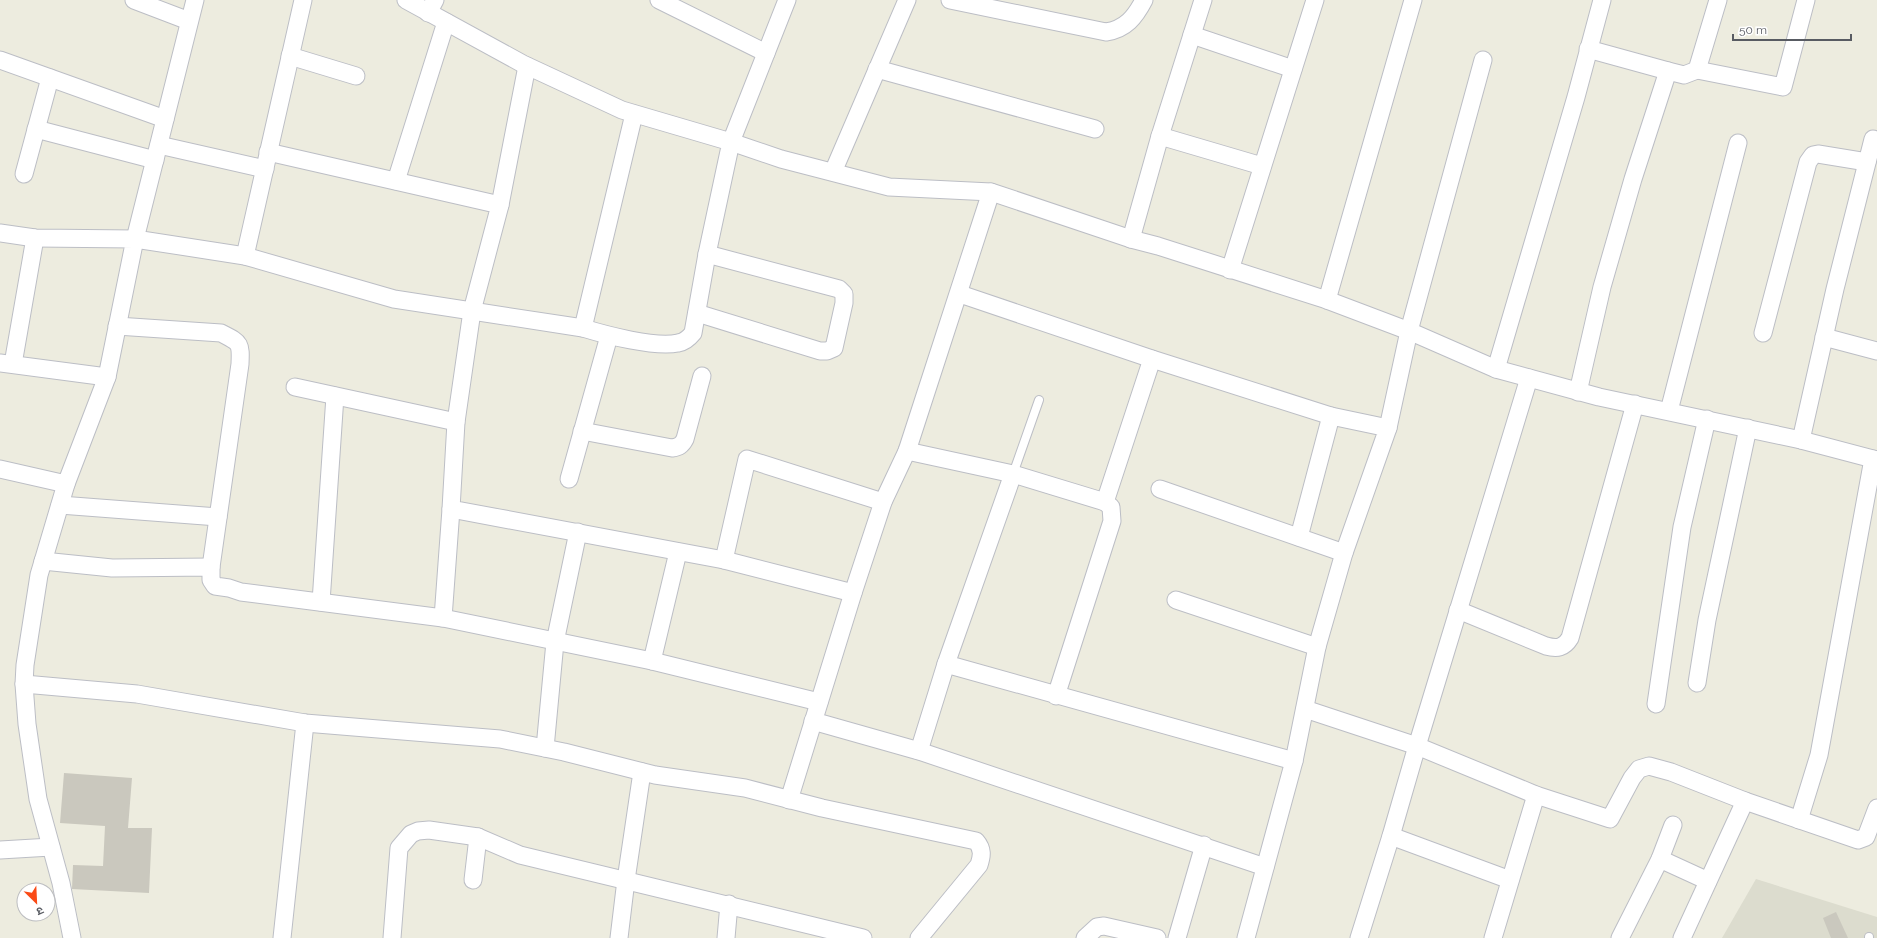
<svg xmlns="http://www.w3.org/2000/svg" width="1877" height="938" viewBox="0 0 1877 938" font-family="Raleway,'Noto Sans Devanagari',sans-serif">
  <rect width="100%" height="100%" fill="#edecdf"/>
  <path fill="#dcdcce" d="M1756,879l121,38v21h-155z"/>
  <g fill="#cac8be">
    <path d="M64,773l68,5 -4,50h24l-3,65 -77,-4 1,-24 30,1 2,-40 -45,-3z"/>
    <path d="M1836,912l12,26h-17l-8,-20z"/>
  </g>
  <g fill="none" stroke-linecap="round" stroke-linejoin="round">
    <g stroke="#bcbec5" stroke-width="10">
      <g id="service">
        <path d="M1013,474l26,-74"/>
        <path d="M1869,937v1"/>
      </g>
    </g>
    <g stroke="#bcbec5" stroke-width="19">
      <g id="minor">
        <path d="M134,0l55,21"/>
        <path d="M195,0l-60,239 110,17 149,43 189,29c23,7 72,20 95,15 7,-1 11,-5 15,-10l14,-79 24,-112 -109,-32 -99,-46 -117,-64"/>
        <path d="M659,0l107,53"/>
        <path d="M787,0l-56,142 50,17 108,28 102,5 140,47 27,7 169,54 82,31 87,38 103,28 202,43 76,20"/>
        <path d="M950,0l156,32c20,-3 29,-15 38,-32"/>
        <path d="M428,13l7,-13"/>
        <path d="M1192,35l101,34"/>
        <path d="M1588,49l80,22"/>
        <path d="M290,56l66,20"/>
        <path d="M0,60l165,59"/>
        <path d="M877,69l218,60"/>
        <path d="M1697,70l86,17 23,-87"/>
        <path d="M36,129l119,31"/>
        <path d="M1160,136l102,30"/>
        <path d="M159,145l106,24"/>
        <path d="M268,152l232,53 -28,106 -16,111 -5,87 273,51 23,-101 136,43"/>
        <path d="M833,172l74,-172"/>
        <path d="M24,174l26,-96"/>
        <path d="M396,181l50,-159"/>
        <path d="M500,205l27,-139"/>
        <path d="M0,233l35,5 100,1 -28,138 -107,-14"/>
        <path d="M1131,239l29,-103 43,-136"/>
        <path d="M245,256l58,-256"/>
        <path d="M1230,270l85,-270"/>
        <path d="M960,294l192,65 179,57 57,12 -44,125 -27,94 -23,114 -48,177"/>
        <path d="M1327,300l86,-300"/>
        <path d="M697,313l123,38h7l7,-3 10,-45v-9l-5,-5 -132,-35"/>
        <path d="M117,326l104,7c19,10 20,9 19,31l-29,203"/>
        <path d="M583,328l51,-214"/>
        <path d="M1763,333l45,-171 5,-7 5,-1 49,8"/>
        <path d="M1824,337l53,14"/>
        <path d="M13,364l22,-126"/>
        <path d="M1496,369l80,-272 26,-97"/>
        <path d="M295,387l161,35"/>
        <path d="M1578,392l24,-105 31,-108 35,-108 16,4 13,-5 21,-70"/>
        <path d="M1669,411l69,-268"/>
        <path d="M1388,428l21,-97 74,-271"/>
        <path d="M582,431l90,17c7,-1 10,-3 13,-9l17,-63"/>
        <path d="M1801,440l34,-151 38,-150"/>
        <path d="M907,451l106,23"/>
        <path d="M0,469l66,15 41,-107"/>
        <path d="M569,479l40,-143"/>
        <path d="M66,484l-27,91 -14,90 -1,19 3,40 11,75 23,84 11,55"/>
        <path d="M1160,489l184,64"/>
        <path d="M1105,502l47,-143"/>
        <path d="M60,505l158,12"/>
        <path d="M1299,537l32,-121"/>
        <path d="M724,560l129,33"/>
        <path d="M43,561l69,7 99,-1v13l4,6 14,2 12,4 202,26 209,43 167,41"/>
        <path d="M1176,600l141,47"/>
        <path d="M321,602l14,-206"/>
        <path d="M1458,610l88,36c11,3 18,2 24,-8l65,-234"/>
        <path d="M443,618l8,-109"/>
        <path d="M652,661l26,-109"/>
        <path d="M946,664l67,-190 92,28 6,5 1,14 -56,175"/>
        <path d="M1697,683l10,-63 41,-192"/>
        <path d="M24,684l113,10 168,29 195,16 64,13 91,23 90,13 77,20 154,33c7,8 6,15 3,24l-60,73"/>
        <path d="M1656,704l26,-177 25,-108"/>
        <path d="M1305,709l112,37 119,49 74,24 22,-41 7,-9 10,-3 22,6 74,29 113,39 8,-3 11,-29"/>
        <path d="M813,721l106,30 346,116"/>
        <path d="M545,748l10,-106 23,-110"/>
        <path d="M919,751l27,-87 348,97"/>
        <path d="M789,800l64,-207 30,-91 24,-51 84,-259"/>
        <path d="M1799,820l20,-65 54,-296"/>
        <path d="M1391,836l119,44"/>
        <path d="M0,850l51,-3"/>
        <path d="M1660,859l48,22"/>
        <path d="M473,880l5,-43"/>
        <path d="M282,938l23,-215"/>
        <path d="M392,938l7,-90 12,-14 7,-3 11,-1 49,7 42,18 343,83"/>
        <path d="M619,938l7,-58 16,-108"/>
        <path d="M726,938l3,-34"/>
        <path d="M1085,938l12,-11 7,-1 53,12"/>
        <path d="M1177,938l27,-93"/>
        <path d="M1359,938l32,-102 26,-90 112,-368"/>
        <path d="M1493,938l43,-143"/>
        <path d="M1620,938l40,-79 13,-34"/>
        <path d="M1682,938l63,-137"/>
      </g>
    </g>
    <use href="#service" stroke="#fff" stroke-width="8"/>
    <use href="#minor" stroke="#fff" stroke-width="17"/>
  </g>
  <g transform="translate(36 902) rotate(156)"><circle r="19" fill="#ffffff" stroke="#bcbdc0"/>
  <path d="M0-3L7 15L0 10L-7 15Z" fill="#fa4b17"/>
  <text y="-6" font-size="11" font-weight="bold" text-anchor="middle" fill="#585b62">उ</text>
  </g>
  <path d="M1733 34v6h118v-6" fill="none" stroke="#585b62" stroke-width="2"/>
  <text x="1739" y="34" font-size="12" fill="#585b62" stroke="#ffffff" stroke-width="3" paint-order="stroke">50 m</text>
</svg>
